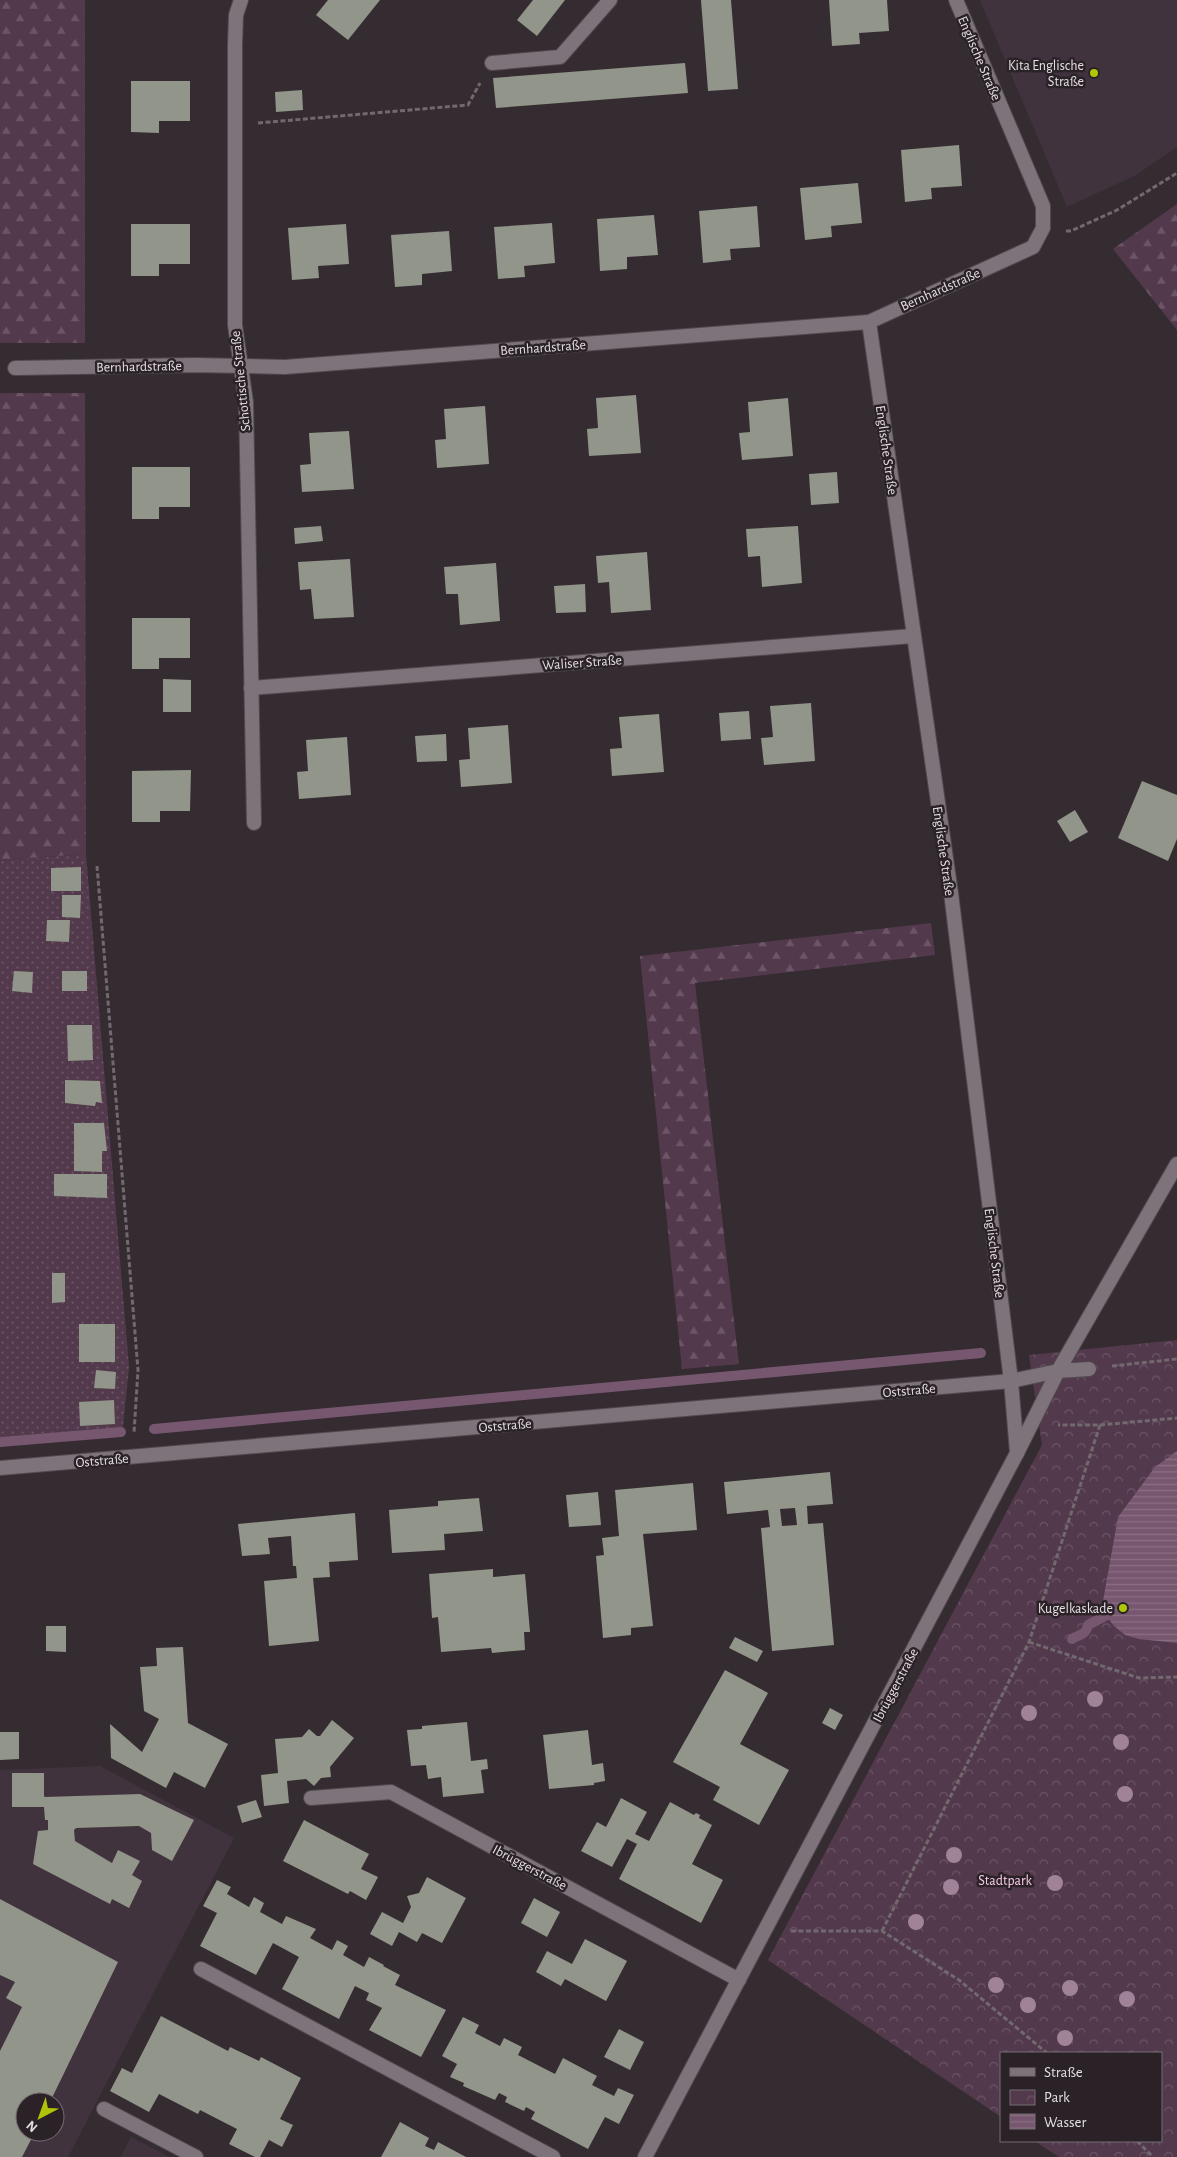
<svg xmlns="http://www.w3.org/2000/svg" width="1177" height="2157" viewBox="0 0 1177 2157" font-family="'Alegreya Sans',sans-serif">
  <defs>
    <pattern id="grass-dots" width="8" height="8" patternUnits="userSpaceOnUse" patternTransform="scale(1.25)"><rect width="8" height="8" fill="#53394c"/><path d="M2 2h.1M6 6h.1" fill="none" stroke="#6c5566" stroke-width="1.8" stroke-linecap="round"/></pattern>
    <pattern id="forest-firs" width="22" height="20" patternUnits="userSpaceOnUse" patternTransform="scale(1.25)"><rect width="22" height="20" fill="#53394c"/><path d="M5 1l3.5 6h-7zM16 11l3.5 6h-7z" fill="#6c5566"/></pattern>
    <pattern id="park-crowns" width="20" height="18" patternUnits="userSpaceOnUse" patternTransform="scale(1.25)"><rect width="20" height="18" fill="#53394c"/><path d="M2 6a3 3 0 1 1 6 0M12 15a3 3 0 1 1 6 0" fill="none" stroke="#6c5566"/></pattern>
    <pattern id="water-rules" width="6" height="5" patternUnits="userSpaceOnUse" patternTransform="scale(1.25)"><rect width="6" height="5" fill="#77576f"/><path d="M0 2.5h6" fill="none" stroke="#8a6f83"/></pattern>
  </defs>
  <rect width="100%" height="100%" fill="#352c32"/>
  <g fill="#41333d" fill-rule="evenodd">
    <path d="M980,0h197v147l-41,28 -69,32z"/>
    <path d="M100,1766l134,72 -166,319h-68v-387zM25,2102h30v30h-30z"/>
    <path d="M131,2137l39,20h-49z"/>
  </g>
  <path fill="url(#grass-dots)" d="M86,854l43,513 -6,60 -123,10v-577z"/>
  <g fill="url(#forest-firs)">
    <rect x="0" y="0" width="85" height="343"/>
    <path d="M1177,204v126l-64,-81z"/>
    <path d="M0,393h85l1,461 -86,6z"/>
    <path d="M931,923l4,32 -240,28 44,381 -57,5 -42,-413z"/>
  </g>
  <path fill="url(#park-crowns)" d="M1177,1340v817h-118l-24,-16h126v-88h-160v64l-233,-157 274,-515 -13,-90z"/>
  <path fill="url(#water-rules)" d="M1177,1451v192l-38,-4 -14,-4 -11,-9 -6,-8 -5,-17 15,-84 37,-50z"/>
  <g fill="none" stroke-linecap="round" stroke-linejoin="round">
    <g stroke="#77576f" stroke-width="10">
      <path d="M154,1429l827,-76"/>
      <path d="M0,1442l121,-10"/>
      <path d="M1072,1639c8,-5 14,-4 16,-14l19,-10"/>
    </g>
  </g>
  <g fill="#929589" fill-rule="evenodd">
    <path d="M328,0h52l-32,40 -32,-25z"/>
    <path d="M533,0h32l-28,36 -20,-16z"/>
    <path d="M701,0h30l7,89 -30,2z"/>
    <path d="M829,0h58l2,31 -30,2 1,11 -28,2z"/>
    <path d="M685,63l3,30 -192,15 -3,-30z"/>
    <path d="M131,81h59v40h-31v12l-28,-1z"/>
    <path d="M302,90l1,20 -27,2 -1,-20z"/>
    <path d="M959,145l3,41 -31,2 1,11 -27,3 -4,-52z"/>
    <path d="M858,183l4,40 -31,3 1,11 -27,3 -5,-52z"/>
    <path d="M757,206l3,41 -30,2 1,11 -28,3 -4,-52z"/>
    <path d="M654,215l4,40 -31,2v12l-27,2 -3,-52z"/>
    <path d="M552,223l3,40 -31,3 1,11 -27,2 -4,-52z"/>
    <path d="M131,224h59v40h-31v12h-28z"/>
    <path d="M346,224l3,40 -31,2 1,12 -27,2 -4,-52z"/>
    <path d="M449,231l3,40 -30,3v11l-27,2 -4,-52z"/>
    <path d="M636,395l5,58 -52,3 -2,-27 11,-1 -2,-30z"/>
    <path d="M788,398l5,58 -51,4 -3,-27 11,-1 -2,-30z"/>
    <path d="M485,406l4,58 -52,4 -2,-28 11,-1 -2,-30z"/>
    <path d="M349,431l5,58 -52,3 -2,-27 11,-1 -2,-31z"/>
    <path d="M132,467h58v40h-31v12h-27z"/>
    <path d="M837,472l2,31 -28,2 -2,-31z"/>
    <path d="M321,526l2,15 -28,3 -1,-16z"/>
    <path d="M798,526l4,57 -40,4 -2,-31 -12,1 -2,-28z"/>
    <path d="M647,552l4,58 -40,3 -2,-31 -11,1 -2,-27z"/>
    <path d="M350,559l4,58 -40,2 -3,-30 -11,1 -2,-28z"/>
    <path d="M496,563l4,58 -40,4 -2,-31h-12l-2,-27z"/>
    <path d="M585,584l1,28 -30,1 -2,-27z"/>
    <path d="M132,618h58v40h-31v11h-27z"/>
    <path d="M163,679l28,1v32h-28z"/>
    <path d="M811,703l4,58 -51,4 -3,-27 12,-1 -3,-31z"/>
    <path d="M749,711l2,28 -30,2 -2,-28z"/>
    <path d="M659,714l5,58 -52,4 -2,-27 12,-1 -3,-31z"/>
    <path d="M508,725l4,58 -51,4 -2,-27 11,-1 -2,-31z"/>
    <path d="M446,734l1,27 -30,1 -2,-26z"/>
    <path d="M347,737l4,58 -52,4 -2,-27 11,-1 -2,-31z"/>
    <path d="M191,770l-1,41h-30v11h-28v-51z"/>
    <path d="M1142,781l35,14v44l-9,22 -50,-23z"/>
    <path d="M1075,810l13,22 -18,10 -13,-21z"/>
    <path d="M81,867v24h-30v-23z"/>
    <path d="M62,895h19l-1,23 -18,-1z"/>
    <path d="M47,920h23l-1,22 -23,-1z"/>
    <path d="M14,971l19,1 -1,21 -20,-2z"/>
    <rect x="62" y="971" width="25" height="20"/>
    <path d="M67,1025h25l1,35 -25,1z"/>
    <path d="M65,1080l35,1 2,22 -6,-1 -1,4 -30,-3z"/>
    <path d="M74,1123h30l3,28h-5v21l-28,-1z"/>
    <path d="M54,1174h53v24l-53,-2z"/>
    <path d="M52,1273h13v29l-13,1z"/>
    <rect x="79" y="1324" width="36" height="38"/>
    <path d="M96,1370l20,2 -1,17 -21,-1z"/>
    <path d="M114,1400l1,24 -35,2 -1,-24z"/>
    <path d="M830,1472l3,32 -26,2 1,18 15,-1 11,122 -62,6 -11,-123 9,-1 -2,-17 -41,4 -3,-32zM795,1508l2,17 -15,1 -2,-17z"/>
    <path d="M693,1483l4,47 -54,4 10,92 -22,2v7l-28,3 -7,-82 8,-1 -2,-17 17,-2 -4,-46z"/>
    <path d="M598,1492l3,33 -32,2 -3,-32z"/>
    <path d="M479,1498l4,33 -39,3 1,16 -53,3 -3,-43 49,-4v-5z"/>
    <path d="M355,1513l3,47 -29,2 1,15 -17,1 6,63 -50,5 -5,-65 33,-3 -1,-12h-3l-2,-30 -23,2 2,16 -28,2 -4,-32z"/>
    <path d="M493,1569v8l32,-3 5,58h-6l1,18 -33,3 -1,-5 -50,4 -3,-35 -6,1 -3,-44z"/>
    <path d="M46,1626h20v26l-20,-1z"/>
    <path d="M735,1637l28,14 -6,11 -28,-14z"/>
    <path d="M183,1647l5,76 40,21 -23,44 -31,-16 -8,16 -55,-30 -1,-34 32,28 17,-33 -15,-8 -4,-44 17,-1 -1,-18z"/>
    <path d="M725,1670l43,23 -28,51 49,26 -30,55 -46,-25 7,-13 -47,-25z"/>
    <path d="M830,1708l13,7 -8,15 -13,-7z"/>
    <path d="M332,1720l22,18 -24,29 1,10 -10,1 -7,8 -8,-7 -19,2 2,22 -25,3 -3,-31 17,-2 -3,-34 27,-2 7,-8 8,7h3z"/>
    <path d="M467,1722l4,39 16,-2 1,10 -7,1 3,23 -41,4 -2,-20 -13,2 -2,-14 -15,1 -4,-36 15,-1v-3z"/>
    <path d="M588,1730l4,35 11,-2 2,18 -11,2v2l-45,4 -6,-54z"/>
    <path d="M0,1732h19v27l-19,1z"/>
    <path d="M12,1773h32v23l1,1 95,-3 54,26 -22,41 -20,-11 -1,-17 -12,-7 -63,2 -2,2 1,11 37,22 6,-13 22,11 -8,14 10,6 -13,27 -17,-9 -2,5 -77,-40 5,-33 10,-1v-10h-3l-1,-13h-32z"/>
    <path d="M621,1798l26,14 -12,22 14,7 21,-39 24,13 2,-2 4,2 -1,3 13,7 -20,39 31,16 -22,43 -82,-44 18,-35 -10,-5 -15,28 -31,-16 16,-29 9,5z"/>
    <path d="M256,1800l6,17 -20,6 -5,-17z"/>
    <path d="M304,1820l65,34 -8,15 17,8 -12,23 -16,-9 -2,3 -65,-33z"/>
    <path d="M427,1877l39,21 -24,45 -20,-10 -5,9 -18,-10 -7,14 -22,-12 12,-22 21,11 8,-16 -4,-11 12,-3z"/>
    <path d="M217,1880l14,7 -4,7 22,13 5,-10 10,6 -4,9 22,12 4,-8 30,13 -6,9 22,12 5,-10 11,6 -5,9 21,12 5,-10 15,8 -1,1 17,9 -5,10 51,25 -25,47 -52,-27 13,-22 -16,-8 3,-7 -14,-7 -16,33 -57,-30 17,-32 -26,-14 -17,32 -56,-29 17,-33 -14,-7z"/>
    <path d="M534,1898l26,14 -13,25 -26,-14z"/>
    <path d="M0,1899l118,63 -68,140h-25v30h10l-13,25h-22v-106l22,-44 -16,-9 9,-16 -15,-7z"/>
    <path d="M585,1939l42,22 -21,40 -41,-22 -4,7 -25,-14 11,-21 25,13z"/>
    <path d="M161,2016l67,35 2,-4 29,14 2,-4 40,21 -21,41 13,6 -11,22 -13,-7 -9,17h-5l-26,-13 8,-15 -37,-19 -2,4 -39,-20 -10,18 -39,-21 12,-23 10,5z"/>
    <path d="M463,2017l16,8 -4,8 25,13 4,-8 18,9 -4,8 37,19 8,-16 34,18 -5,9 22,11 4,-8 16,7 -15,29 -14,-7 -17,32 -57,-30 4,-7 -9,-5 -2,4 -19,-9 2,-5 -8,-4 -4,7 -32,-14 1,-3 -14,-6 7,-13 -15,-8z"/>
    <path d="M619,2029l25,13 -14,28 -26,-13z"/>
    <path d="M400,2122l29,16 -4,8 9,4 4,-8 28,15h-85z"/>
  </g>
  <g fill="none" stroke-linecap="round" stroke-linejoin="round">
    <g stroke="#50494e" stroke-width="16">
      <g id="service">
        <path d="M492,63l68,-6 50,-57"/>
        <path d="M1011,1381l47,-10 31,-2"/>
        <path d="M1017,1453l41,-82 119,-207"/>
      </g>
    </g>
    <g stroke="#50494e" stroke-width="16">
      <g id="minor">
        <path d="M241,0l-5,15 -1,30v280l11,77 8,421"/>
        <path d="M15,368l179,-3 91,2 584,-45 164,-75 10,-19v-22l-87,-206"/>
        <path d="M251,688l662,-52"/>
        <path d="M0,1468l1011,-87"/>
        <path d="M311,1798l80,-6 348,188"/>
        <path d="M201,1969l352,188"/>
        <path d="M104,2109l92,48"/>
        <path d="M645,2157l372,-704 -6,-72 -60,-488 -82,-571"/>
      </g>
    </g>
    <g stroke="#71696e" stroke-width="3" stroke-dasharray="5 2.5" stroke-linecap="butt">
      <path d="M258,123l210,-18 12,-22"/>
      <path d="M1066,231h5l46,-21 60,-37"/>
      <path d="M97,866l41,504 -4,63"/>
      <path d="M1112,1366l65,-7"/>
      <path d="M1100,1425l77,-7"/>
      <path d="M1029,1642l110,36 38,-1"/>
      <path d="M791,1931h91l77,49 88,73"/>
      <path d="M882,1931l147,-289 71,-217h-42"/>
      <path d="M1137,2141l16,16"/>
    </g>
    <use href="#service" stroke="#7e737b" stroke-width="14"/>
    <use href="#minor" stroke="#7e737b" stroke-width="14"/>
  </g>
  <g fill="#a18398">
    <circle cx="1095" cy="1699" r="8"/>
    <circle cx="1029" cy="1713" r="8"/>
    <circle cx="1121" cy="1742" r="8"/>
    <circle cx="1125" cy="1794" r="8"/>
    <circle cx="954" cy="1855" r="8"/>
    <circle cx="1055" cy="1883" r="8"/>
    <circle cx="951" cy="1887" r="8"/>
    <circle cx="916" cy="1922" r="8"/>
    <circle cx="996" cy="1985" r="8"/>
    <circle cx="1070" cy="1988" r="8"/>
    <circle cx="1127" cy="1999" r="8"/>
    <circle cx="1028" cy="2005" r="8"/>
    <circle cx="1065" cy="2038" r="8"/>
  </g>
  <g fill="#afc507" stroke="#2b2228" stroke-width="2">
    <circle cx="1094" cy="73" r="5"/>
    <circle cx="1123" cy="1608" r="5"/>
  </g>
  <g text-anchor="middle" stroke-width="5" stroke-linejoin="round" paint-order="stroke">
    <g font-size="14" fill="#e4dee2" stroke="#2b2228">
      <text transform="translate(980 58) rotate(67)" y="5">Englische Straße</text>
      <text transform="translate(940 289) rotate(-24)" y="5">Bernhardstraße</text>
      <text transform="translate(543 347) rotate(-4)" y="5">Bernhardstraße</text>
      <text transform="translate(139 366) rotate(-1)" y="5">Bernhardstraße</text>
      <text transform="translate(240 381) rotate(-96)" y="5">Schottische Straße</text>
      <text transform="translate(887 450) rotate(82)" y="5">Englische Straße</text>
      <text transform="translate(582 662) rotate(-4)" y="5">Waliser Straße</text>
      <text transform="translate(944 851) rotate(82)" y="5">Englische Straße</text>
      <text transform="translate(995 1253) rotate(83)" y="5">Englische Straße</text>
      <text transform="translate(909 1390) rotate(-5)" y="5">Oststraße</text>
      <text transform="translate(505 1425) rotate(-5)" y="5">Oststraße</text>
      <text transform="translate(102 1460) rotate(-5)" y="5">Oststraße</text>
      <text transform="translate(895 1685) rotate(-62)" y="5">Ibrüggerstraße</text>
      <text transform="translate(530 1867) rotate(28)" y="5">Ibrüggerstraße</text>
    </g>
    <g font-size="14" fill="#e4dee2" stroke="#2b2228" text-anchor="end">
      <text x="1084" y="70">Kita Englische<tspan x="1084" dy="16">Straße</tspan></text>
      <text x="1113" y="1613">Kugelkaskade</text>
    </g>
    <g font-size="14" fill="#f9caec" stroke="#2b2228">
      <text x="1005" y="1885">Stadtpark</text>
    </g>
  </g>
  <rect x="1000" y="2052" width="162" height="90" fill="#2b2228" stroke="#756d72"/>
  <rect x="1010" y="2068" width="25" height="8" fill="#7e737b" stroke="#756d72"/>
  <text x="1044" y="2077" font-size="15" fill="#e4dee2">Straße</text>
  <rect x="1010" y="2090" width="25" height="15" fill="url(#park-crowns)" stroke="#756d72"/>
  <text x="1044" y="2102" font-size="15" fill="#e4dee2">Park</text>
  <rect x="1010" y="2114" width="25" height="15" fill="url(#water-rules)" stroke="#756d72"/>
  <text x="1044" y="2127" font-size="15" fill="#e4dee2">Wasser</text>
  <g transform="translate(40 2117) rotate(221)"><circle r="24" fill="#2b2228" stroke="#756d72"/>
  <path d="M0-4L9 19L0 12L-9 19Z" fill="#afc507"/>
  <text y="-8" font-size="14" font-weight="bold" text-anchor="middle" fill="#e4dee2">N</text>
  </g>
</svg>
